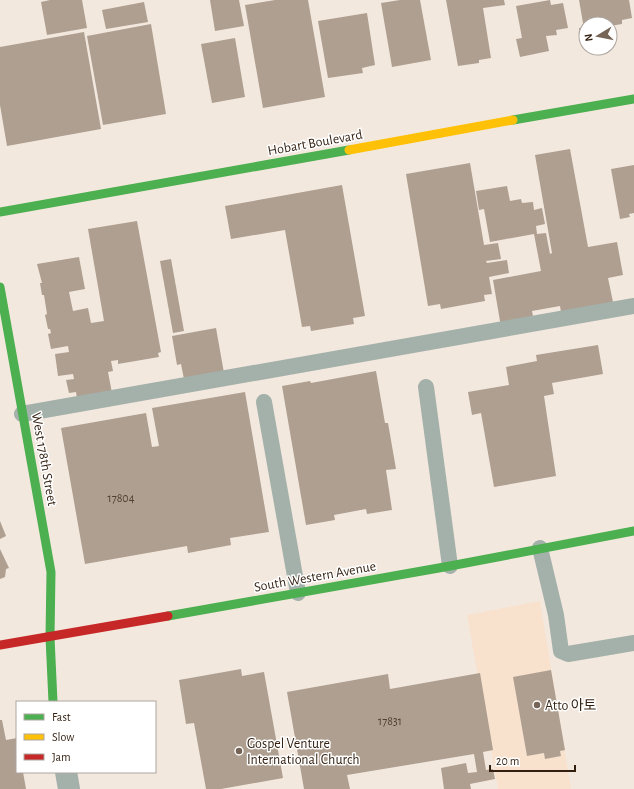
<svg xmlns="http://www.w3.org/2000/svg" width="634" height="789" viewBox="0 0 634 789" font-family="'Alegreya Sans','Noto Sans KR',sans-serif">
  <rect width="100%" height="100%" fill="#f3e8de"/>
  <path fill="#f8e1cd" d="M540,601l31,188h-73l-31,-174z"/>
  <g fill="#ae9f90">
    <path d="M50,0h32l5,28 -40,7 -6,-33z"/>
    <path d="M210,0h29l5,26 -29,5z"/>
    <path d="M275,0h33l17,97 -62,11 -18,-103z"/>
    <path d="M400,0h20l11,60 -39,7 -11,-64z"/>
    <path d="M446,0h58l1,5 -22,3 8,50 -12,2v3l-21,3z"/>
    <path d="M550,0l1,5 12,-2 5,25 -12,2 1,5 -11,1 3,15 -29,6 -4,-18 6,-1 -6,-32z"/>
    <path d="M579,0h50l3,18 -10,2v4l-12,2v-2h-24v22l-4,1 -3,-19h4v-5z"/>
    <path d="M144,2l4,20 -42,7 -4,-19z"/>
    <path d="M367,13l8,52 -13,3 1,5 -35,5 -10,-57z"/>
    <path d="M151,24l15,90 -63,11 -16,-89z"/>
    <path d="M84,32l17,97 -94,17 -7,-41v-58z"/>
    <path d="M235,38l10,59 -33,6 -11,-59z"/>
    <path d="M570,149l18,98 29,-5 6,33 -15,3 5,24 -52,10 -1,-6 -28,5 2,10 -33,6 -8,-47 48,-9 -7,-37 -44,8 -6,-33 -5,1 -3,-19 31,-5 3,15 11,-2 1,4 11,-1 1,8 8,-2 3,16 -9,2 1,8 9,-1 4,21 2,-1 -17,-98z"/>
    <path d="M470,163l14,82 14,-2 3,16 -15,2 1,2 20,-3 2,13 -20,4 3,17 -8,1 1,6 -44,8 -1,-5 -12,2 -22,-132z"/>
    <path d="M634,165v48l-5,1 1,3 -10,2 -9,-50z"/>
    <path d="M342,185l23,131 -12,2 1,6 -43,7 -1,-5 -8,1 -17,-97 -54,9 -6,-33z"/>
    <path d="M137,221l24,131 -3,1 1,4 -41,7v-4l-7,1 2,10 -5,1 4,21 -35,6 -1,-7 -7,1 -3,-13 8,-1 -1,-5 -15,2 -3,-22 14,-2 -1,-6 -17,3 -3,-15 3,-1 -1,-4h-2l-3,-14 2,-1 -3,-19h-2l-2,-12h2l-5,-19 42,-7 6,32 -16,3 4,19 15,-3 3,15 13,-2 -16,-92z"/>
    <path d="M171,259l13,72 -11,2 -13,-72z"/>
    <path d="M216,328l8,45 -40,6 -3,-15 -4,1 -5,-29z"/>
    <path d="M598,345l5,29 -51,9 2,11 -10,2 12,80 -62,11 -13,-74 -9,2 -4,-23 41,-7 -3,-18 31,-6 -1,-6z"/>
    <path d="M376,371l9,52h3l8,46 -10,1 6,40 -25,4 -1,-5 -32,6 1,5 -29,5 -24,-139 28,-5 1,2z"/>
    <path d="M245,392l24,140 -39,6 1,7 -43,8 -1,-7 -102,18 -24,-136 85,-15 6,34 7,-1 -7,-38z"/>
    <path d="M0,521l6,15 -6,3z"/>
    <path d="M0,549l9,19 -3,1 -1,8 -5,2z"/>
    <path d="M241,669l1,7 22,-4 19,106 -62,11h-15l-12,-66 -8,1 -7,-44z"/>
    <path d="M551,670l14,80 -5,1 1,5 -16,3 -1,-6 -17,3 -14,-79z"/>
    <path d="M480,673l13,77 -10,2 3,18 7,-1 2,10 -25,5 1,5h-27l-3,-21 25,-5 2,10 9,-1 -3,-18 -127,21 3,14h-46l-17,-97 101,-18 2,15z"/>
    <path d="M0,720h2l4,20 11,-2v34h6l3,17h-26z"/>
  </g>
  <g fill="none" stroke-linecap="round" stroke-linejoin="round">
    <g stroke="#a4b1ab" stroke-width="16">
      <path d="M426,387l24,179"/>
      <path d="M264,402l34,191"/>
      <path d="M22,414l612,-108"/>
      <path d="M540,548l16,67 5,36 7,3 66,-11"/>
    </g>
    <path stroke="#a4b1ab" stroke-width="22" d="M66,772l3,17"/>
    <g stroke="#4caf50" stroke-width="9">
      <path d="M513,120l121,-21"/>
      <path d="M0,212l349,-62"/>
      <path d="M0,287l51,285 -1,65 3,65"/>
      <path d="M168,616l282,-50 184,-35"/>
    </g>
    <path stroke="#ffc107" stroke-width="9" d="M349,150l164,-30"/>
    <path stroke="#c62828" stroke-width="9" d="M0,645l168,-29"/>
  </g>
  <g fill="#766557" stroke="#fff" stroke-width="1.5">
    <circle cx="537" cy="705" r="4"/>
    <circle cx="239" cy="751" r="4"/>
  </g>
  <g text-anchor="middle" stroke-width="3" stroke-linejoin="round" paint-order="stroke">
    <g font-size="12" fill="#513f2f">
      <text x="121" y="502">17804</text>
      <text x="390" y="725">17831</text>
    </g>
    <g font-size="14" fill="#321f0f" stroke="#fff">
      <text transform="translate(315 142) rotate(-10)" y="5">Hobart Boulevard</text>
      <text transform="translate(45 459) rotate(80)" y="5">West 178th Street</text>
      <text transform="translate(315 576) rotate(-10)" y="5">South Western Avenue</text>
    </g>
    <g font-size="14" fill="#321f0f" stroke="#fff" text-anchor="start">
      <text x="545" y="710">Atto 아토</text>
      <text x="247" y="748">Gospel Venture<tspan x="247" dy="16">International Church</tspan></text>
    </g>
  </g>
  <rect x="16" y="701" width="140" height="72" fill="#ffffff" stroke="#ada59f"/>
  <rect x="24" y="714" width="20" height="6" fill="#4caf50" stroke="#ada59f"/>
  <text x="52" y="721" font-size="12" fill="#321f0f">Fast</text>
  <rect x="24" y="734" width="20" height="6" fill="#ffc107" stroke="#ada59f"/>
  <text x="52" y="741" font-size="12" fill="#321f0f">Slow</text>
  <rect x="24" y="754" width="20" height="6" fill="#c62828" stroke="#ada59f"/>
  <text x="52" y="761" font-size="12" fill="#321f0f">Jam</text>
  <g transform="translate(598 36) rotate(260)"><circle r="19" fill="#ffffff" stroke="#ada59f"/>
  <path d="M0-3L7 15L0 10L-7 15Z" fill="#766557"/>
  <text y="-6" font-size="11" font-weight="bold" text-anchor="middle" fill="#321f0f">N</text>
  </g>
  <path d="M490 765v6h85v-6" fill="none" stroke="#321f0f" stroke-width="2"/>
  <text x="496" y="765" font-size="12" fill="#321f0f" stroke="#ffffff" stroke-width="3" paint-order="stroke">20 m</text>
</svg>
